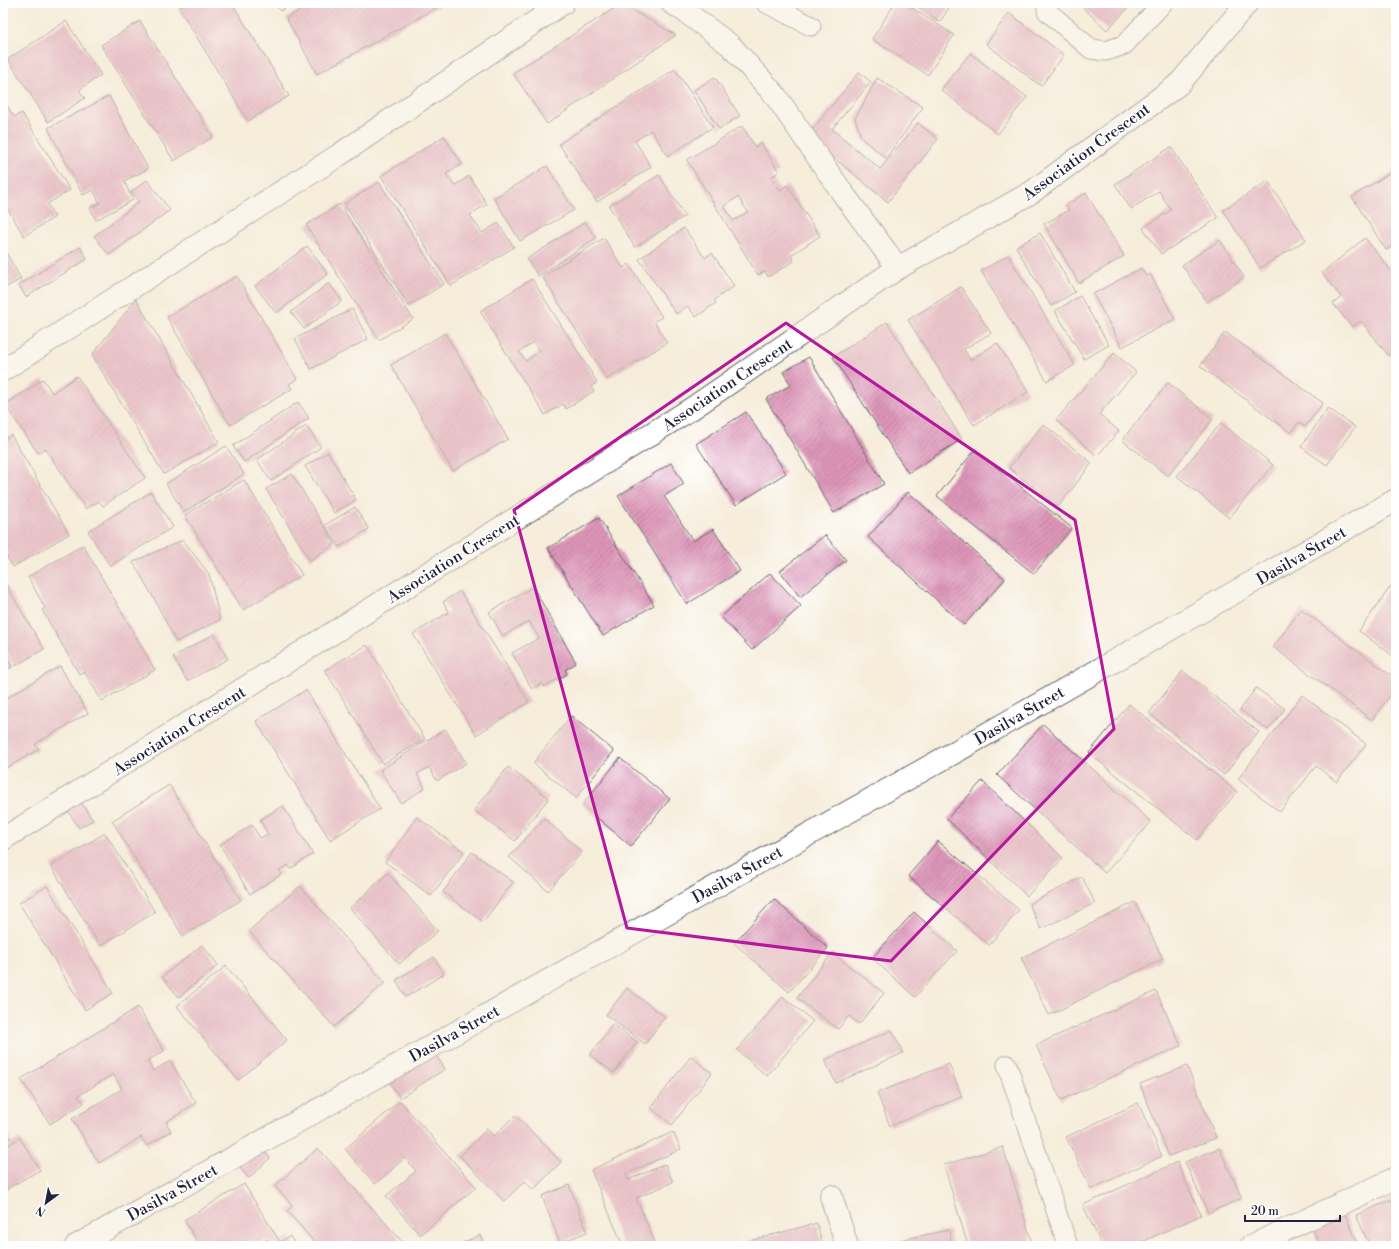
<svg xmlns="http://www.w3.org/2000/svg" width="1399" height="1249" viewBox="0 0 1399 1249" font-family="'Libre Bodoni',serif">
  <defs>
    <pattern id="building-hatch" width="6" height="6" patternUnits="userSpaceOnUse"><rect width="6" height="6" fill="#dd95b8"/><path d="M-1 1l2-2M0 6l6-6M5 7l2-2" fill="none" stroke="#b37997"/></pattern>
  </defs>
  <rect width="100%" height="100%" fill="#fff"/>
  <filter id="ink" filterUnits="userSpaceOnUse"><feTurbulence type="fractalNoise" baseFrequency=".025" numOctaves="2"/><feDisplacementMap in="SourceGraphic" scale="8" xChannelSelector="R" yChannelSelector="G"/><feConvolveMatrix kernelMatrix="1 2 1 2 8 2 1 2 1" color-interpolation-filters="sRGB"/></filter>
  <filter id="wash" filterUnits="userSpaceOnUse"><feTurbulence type="fractalNoise" baseFrequency=".012" numOctaves="4" result="noise"/><feDisplacementMap in="SourceGraphic" scale="16" xChannelSelector="R" yChannelSelector="G"/><feGaussianBlur stdDeviation="0.9" result="paint"/><feColorMatrix in="noise" values="0 0 0 0 0 0 0 0 0 0 0 0 0 0 0 0 0 1.4 0 .05"/><feComposite in="paint" operator="in"/></filter>
  <g filter="url(#wash)">
    <rect width="100%" height="100%" fill="#f6eddb"/>
    <g id="blocks">
      <g fill="url(#building-hatch)" fill-rule="evenodd">
        <path d="M186,3h46l57,93 -41,25 -69,-113z"/>
        <path d="M275,3h19l-14,8z"/>
        <path d="M313,3h132l-128,71 -31,-56z"/>
        <path d="M895,3h9l50,32 -26,40 -56,-36z"/>
        <path d="M912,3h40l-12,19z"/>
        <path d="M1078,3h55l-26,27z"/>
        <path d="M621,4l55,31 -129,89 -34,-51z"/>
        <path d="M1009,13l55,42 -23,31 -55,-42z"/>
        <path d="M66,21l35,54 -22,15 6,8 -37,24 -40,-63z"/>
        <path d="M140,21l73,116 -39,24 -73,-116z"/>
        <path d="M970,53l57,44 -29,37 -57,-44z"/>
        <path d="M675,69l38,58 -45,29 -17,-26 -16,11 16,26 -54,35 -38,-58z"/>
        <path d="M859,72l12,10 -39,47 48,40 38,-46 20,16 -50,63 -81,-66z"/>
        <path d="M715,77l25,39 -21,13 -25,-39z"/>
        <path d="M877,78l46,29 -37,51 -24,-19 -7,-20z"/>
        <path d="M109,96l39,73 -24,12 9,19 -37,20 -6,-12 10,-5 -7,-13 -10,5 -35,-67z"/>
        <path d="M3,99l11,18 8,-4 48,77 -23,14 8,13 -31,19 -21,-35z"/>
        <path d="M742,126l13,21 6,-4 18,29 -8,5 9,13 7,-5 33,51 -29,19 3,6 -26,16 -3,-6 -7,4 -71,-115zM738,197l10,15 -15,9 -9,-15z"/>
        <path d="M444,136l18,28 -16,10 8,12 15,-10 18,28 -17,11 12,18 16,-10 16,24 -63,39 -70,-110z"/>
        <path d="M1171,147l47,71 -57,36 -18,-26 28,-18 -12,-19 -28,18 -16,-25z"/>
        <path d="M547,166l27,44 -54,31 -26,-43z"/>
        <path d="M1396,169v74l-10,7 -34,-53z"/>
        <path d="M659,175l26,41 -50,31 -26,-41z"/>
        <path d="M147,180l23,30 -61,45 -15,-19 45,-34 -8,-10z"/>
        <path d="M1268,181l38,59 -46,28 -37,-58z"/>
        <path d="M379,182l65,102 -35,22 -65,-102z"/>
        <path d="M1086,193l38,63 -45,27 -35,-59 25,-14 -3,-5z"/>
        <path d="M340,204l73,115 -34,21 -73,-115z"/>
        <path d="M585,222l11,16 -58,38 -11,-17z"/>
        <path d="M684,228l21,30 7,-5 22,33 -20,14 2,3 -20,14 -8,-11 -12,8 -37,-55z"/>
        <path d="M1040,233l35,59 -24,14 -35,-59z"/>
        <path d="M604,238l19,30 6,-4 33,53 -8,4 13,22 -60,36 -65,-103z"/>
        <path d="M1365,238l31,39v73l-7,6 -28,-35 -9,6 -19,-23 8,-7 -19,-24z"/>
        <path d="M1220,240l24,37 -37,25 -25,-37z"/>
        <path d="M307,246l21,28 -52,39 -21,-27z"/>
        <path d="M3,247l18,32 -18,10z"/>
        <path d="M80,247l7,12 -61,38 -7,-12z"/>
        <path d="M1008,255l67,110 -28,16 -66,-110z"/>
        <path d="M1141,268l5,8 4,-2 25,45 -53,28 -29,-53z"/>
        <path d="M237,276l60,103 -8,5 3,5 -62,36 -63,-108z"/>
        <path d="M532,279l65,103 -6,5 3,4 -28,18 -3,-5 -18,11 -65,-104zM533,342l7,9 -14,10 -7,-9z"/>
        <path d="M329,283l13,18 -38,28 -13,-17z"/>
        <path d="M961,287l30,46 -27,16 6,11 27,-17 31,49 -54,33 -66,-105z"/>
        <path d="M1080,296l29,49 -25,14 -29,-48z"/>
        <path d="M136,299l83,143 -55,32 -72,-119z"/>
        <path d="M352,309l16,30 -57,30 -16,-30z"/>
        <path d="M887,322l75,117 -54,34 -75,-116z"/>
        <path d="M1225,332l98,71 -18,24 -6,-5 -8,11 -91,-67z"/>
        <path d="M445,333l63,106 -55,32 -62,-106z"/>
        <path d="M1114,353l22,19 -37,42 20,17 -22,25 -41,-36z"/>
        <path d="M809,357l75,127 -50,29 -68,-114 25,-14 -8,-13z"/>
        <path d="M77,376l68,102 -42,28 -4,-5 -13,8 -41,-61 -7,5 -33,-48 38,-26 9,14z"/>
        <path d="M1168,383l45,36 -45,57 -46,-36z"/>
        <path d="M298,402l11,16 -65,44 -11,-16z"/>
        <path d="M1328,408l27,19 -28,38 -26,-18z"/>
        <path d="M746,412l40,61 -50,32 -40,-61z"/>
        <path d="M1221,423l52,42 -44,53 -52,-42z"/>
        <path d="M1043,424l49,39 -34,44 -49,-39z"/>
        <path d="M306,426l15,21 -50,34 -14,-21z"/>
        <path d="M11,435l58,99 -56,33 -10,-16v-111z"/>
        <path d="M226,446l18,28 -60,38 -18,-28z"/>
        <path d="M975,450l97,78 -38,46 -97,-78z"/>
        <path d="M328,452l28,48 -22,13 -29,-47z"/>
        <path d="M671,463l13,21 -20,12 29,45 20,-12 27,42 -53,33 -69,-108z"/>
        <path d="M292,474l43,70 -25,16 -44,-71z"/>
        <path d="M244,480l58,95 -59,35 -58,-95z"/>
        <path d="M151,492l22,35 -63,39 -22,-35z"/>
        <path d="M908,492l97,87 -41,46 -96,-88z"/>
        <path d="M355,507l14,22 -30,18 -14,-22z"/>
        <path d="M599,518l55,87 -51,31 -55,-88z"/>
        <path d="M825,535l21,25 -46,37 -20,-26z"/>
        <path d="M183,540l26,34 11,46 -44,22 -20,-40 -23,-40z"/>
        <path d="M83,545l72,125 -53,31 -18,-30 -5,3 -37,-64 3,-2 -17,-31z"/>
        <path d="M770,573l31,33 -49,44 -31,-33z"/>
        <path d="M1396,579v79l-37,-27z"/>
        <path d="M6,585l38,64 -29,17 -12,-19v-60z"/>
        <path d="M533,587l43,76 -11,7 2,4 -23,13 -2,-4 -10,6 -20,-36 27,-15 -10,-17 -26,15 -14,-24z"/>
        <path d="M460,591l69,111 -53,33 -63,-101 36,-22 -6,-10z"/>
        <path d="M1301,609l95,70v9l-24,32 -99,-73z"/>
        <path d="M214,634l14,25 -41,22 -14,-24z"/>
        <path d="M367,645l58,94 -42,25 -58,-94z"/>
        <path d="M5,654l7,13 -9,5v-17z"/>
        <path d="M60,666l28,47 -53,31 4,5 -36,21v-70z"/>
        <path d="M1183,671l76,61 -35,43 -75,-62z"/>
        <path d="M1256,688l29,21 -17,21 -28,-20z"/>
        <path d="M306,690l74,119 -50,31 -74,-119z"/>
        <path d="M1302,695l64,49 -29,38 -21,-16 -36,46 -42,-33z"/>
        <path d="M1129,704l108,88 -40,48 -108,-87z"/>
        <path d="M571,716l43,35 -38,47 -43,-35z"/>
        <path d="M1043,724l108,98 -46,51 -108,-98z"/>
        <path d="M445,729l21,34 -29,18 -8,-14 -12,7 8,14 -24,15 -21,-33z"/>
        <path d="M620,758l50,41 -39,47 -49,-41z"/>
        <path d="M508,767l41,31 -34,43 -41,-31z"/>
        <path d="M982,781l81,77 -36,38 -80,-77z"/>
        <path d="M169,785l72,115 -58,36 -71,-115z"/>
        <path d="M81,802l12,18 -14,8 -11,-17z"/>
        <path d="M283,806l30,48 -23,15 -2,-4 -9,5 3,4 -32,20 -30,-49 32,-20 8,13 8,-4 -8,-14z"/>
        <path d="M417,817l47,35 -33,44 -46,-34z"/>
        <path d="M544,818l38,34 -34,39 -39,-34z"/>
        <path d="M105,833l50,79 -55,34 -49,-80z"/>
        <path d="M938,841l81,69 -30,35 -81,-69z"/>
        <path d="M472,852l41,30 -30,40 -40,-30z"/>
        <path d="M388,873l50,58 -39,33 -49,-56z"/>
        <path d="M1082,877l13,26 -54,26 -12,-25z"/>
        <path d="M47,886l66,107 -28,17 -66,-107z"/>
        <path d="M300,886l85,97 -51,44 -85,-96z"/>
        <path d="M774,899l54,49 -39,44 -55,-49z"/>
        <path d="M1135,902l28,57 -114,56 -28,-57z"/>
        <path d="M914,912l43,39 -42,46 -43,-39z"/>
        <path d="M202,945l16,20 -39,32 -17,-20z"/>
        <path d="M832,953l52,40 -25,31 -10,-8 -11,13 -41,-31z"/>
        <path d="M434,957l10,17 -38,23 -10,-17z"/>
        <path d="M226,966l61,74 -49,40 -61,-74z"/>
        <path d="M627,988l38,29 -20,27 -39,-29z"/>
        <path d="M1156,991l25,55 -120,54 -25,-55z"/>
        <path d="M783,997l30,24 -46,55 -30,-26z"/>
        <path d="M138,1007l26,44 -17,10 6,10 17,-10 26,42 -30,19 5,9 -24,15 -6,-9 -42,26 -27,-44 50,-30 -9,-15 -35,22 6,7 -34,21 -29,-45z"/>
        <path d="M613,1024l24,18 -23,31 -24,-18z"/>
        <path d="M892,1030l11,23 -67,30 -11,-23z"/>
        <path d="M435,1054l10,15 -45,29 -10,-15z"/>
        <path d="M691,1056l21,17 -40,52 -21,-17z"/>
        <path d="M949,1064l13,33 -72,29 -13,-33z"/>
        <path d="M1187,1066l29,72 -47,18 -29,-72z"/>
        <path d="M400,1101l76,86 -56,48 -34,-39 30,-25 -11,-13 -30,26 -30,-35z"/>
        <path d="M1138,1103l24,53 -71,33 -25,-52z"/>
        <path d="M515,1115l46,47 -28,28 -8,-9 -21,20 -44,-45 27,-27 7,7z"/>
        <path d="M3,1124l8,14 -8,5z"/>
        <path d="M673,1132l8,17 -55,25 2,6 37,-16 8,18 -37,16 20,47 -4,1h-29l-32,-76z"/>
        <path d="M20,1138l20,32 -37,21v-43z"/>
        <path d="M1003,1147l30,99h-65l-24,-81z"/>
        <path d="M318,1148l88,98h-88l-31,-35 6,-5 -18,-20z"/>
        <path d="M1219,1148l23,50 -34,15 -23,-51z"/>
        <path d="M262,1149l8,9 -21,20 -9,-10z"/>
        <path d="M1177,1162l24,53 -68,31h-31l-19,-41z"/>
        <path d="M244,1184l36,58 10,-6 6,10h-25l-4,-7 -10,7h-57l-16,-26z"/>
        <path d="M569,1185l18,47 -27,11 -18,-47z"/>
        <path d="M1396,1198v48h-26l-14,-31z"/>
        <path d="M1345,1214l14,32h-39l-8,-18z"/>
        <path d="M817,1223l6,23h-77l-1,-4z"/>
        <path d="M949,1230l3,16h-69l-1,-2z"/>
        <path d="M480,1235l5,11h-29z"/>
      </g>
    </g>
  </g>
  <g filter="url(#ink)">
    <use href="#blocks" fill-opacity="0" stroke="#6c6973" stroke-width="1"/>
    <g fill="none" stroke-linecap="round" stroke-linejoin="round">
      <g stroke="#6c6973" stroke-width="21">
        <g id="lane">
          <path d="M766,3l45,23"/>
          <path d="M1047,3v8l44,38 15,2 18,-6 39,-42"/>
          <path d="M1007,1065l61,181"/>
        </g>
      </g>
      <g stroke="#6c6973" stroke-width="24">
        <g id="street">
          <path d="M672,3l7,4 51,38 45,50 69,100 54,73"/>
          <path d="M3,370l336,-215 224,-152"/>
          <path d="M3,839l688,-430 207,-141 134,-76 147,-108 68,-81"/>
          <path d="M831,1196l16,50"/>
          <path d="M76,1246l888,-499 432,-247"/>
          <path d="M1251,1246l145,-68"/>
        </g>
      </g>
      <use href="#lane" stroke="#fff" stroke-width="19"/>
      <use href="#street" stroke="#fff" stroke-width="22"/>
    </g>
  </g>
  <path d="M0 0H1399V1249H0ZM786,323l289,197 39,209 -223,232 -264,-33 -113,-418z" fill="#f6eddb" fill-opacity=".55" fill-rule="evenodd"/>
  <path fill="none" stroke="#b5179e" stroke-width="3" stroke-linejoin="round" d="M786,323l289,197 39,209 -223,232 -264,-33 -113,-418z"/>
  <g text-anchor="middle" stroke-width="3.5" stroke-linejoin="round" paint-order="stroke">
    <g font-size="16" fill="#22223b" stroke="#fff">
      <text transform="translate(1086 151) rotate(-36)" y="6">Association Crescent</text>
      <text transform="translate(727 384) rotate(-34)" y="6">Association Crescent</text>
      <text transform="translate(1301 555) rotate(-30)" y="6">Dasilva Street</text>
      <text transform="translate(453 558) rotate(-32)" y="6">Association Crescent</text>
      <text transform="translate(1019 715) rotate(-30)" y="6">Dasilva Street</text>
      <text transform="translate(179 730) rotate(-32)" y="6">Association Crescent</text>
      <text transform="translate(737 874) rotate(-29)" y="6">Dasilva Street</text>
      <text transform="translate(454 1033) rotate(-29)" y="6">Dasilva Street</text>
      <text transform="translate(172 1192) rotate(-29)" y="6">Dasilva Street</text>
    </g>
  </g>
  <rect width="1399" height="1249" fill="none" stroke="#fff" stroke-width="16"/>
  <g transform="translate(46 1203) rotate(212)" stroke="#ffffff" stroke-width="3" paint-order="stroke">
  <path d="M0-3L7 15L0 10L-7 15Z" fill="#22223b"/>
  <text y="-6" font-size="11" font-weight="bold" text-anchor="middle" fill="#22223b">N</text>
  </g>
  <path d="M1245 1215v6h95v-6" fill="none" stroke="#22223b" stroke-width="2"/>
  <text x="1251" y="1215" font-size="12" fill="#22223b" stroke="#ffffff" stroke-width="3" paint-order="stroke">20 m</text>
</svg>
